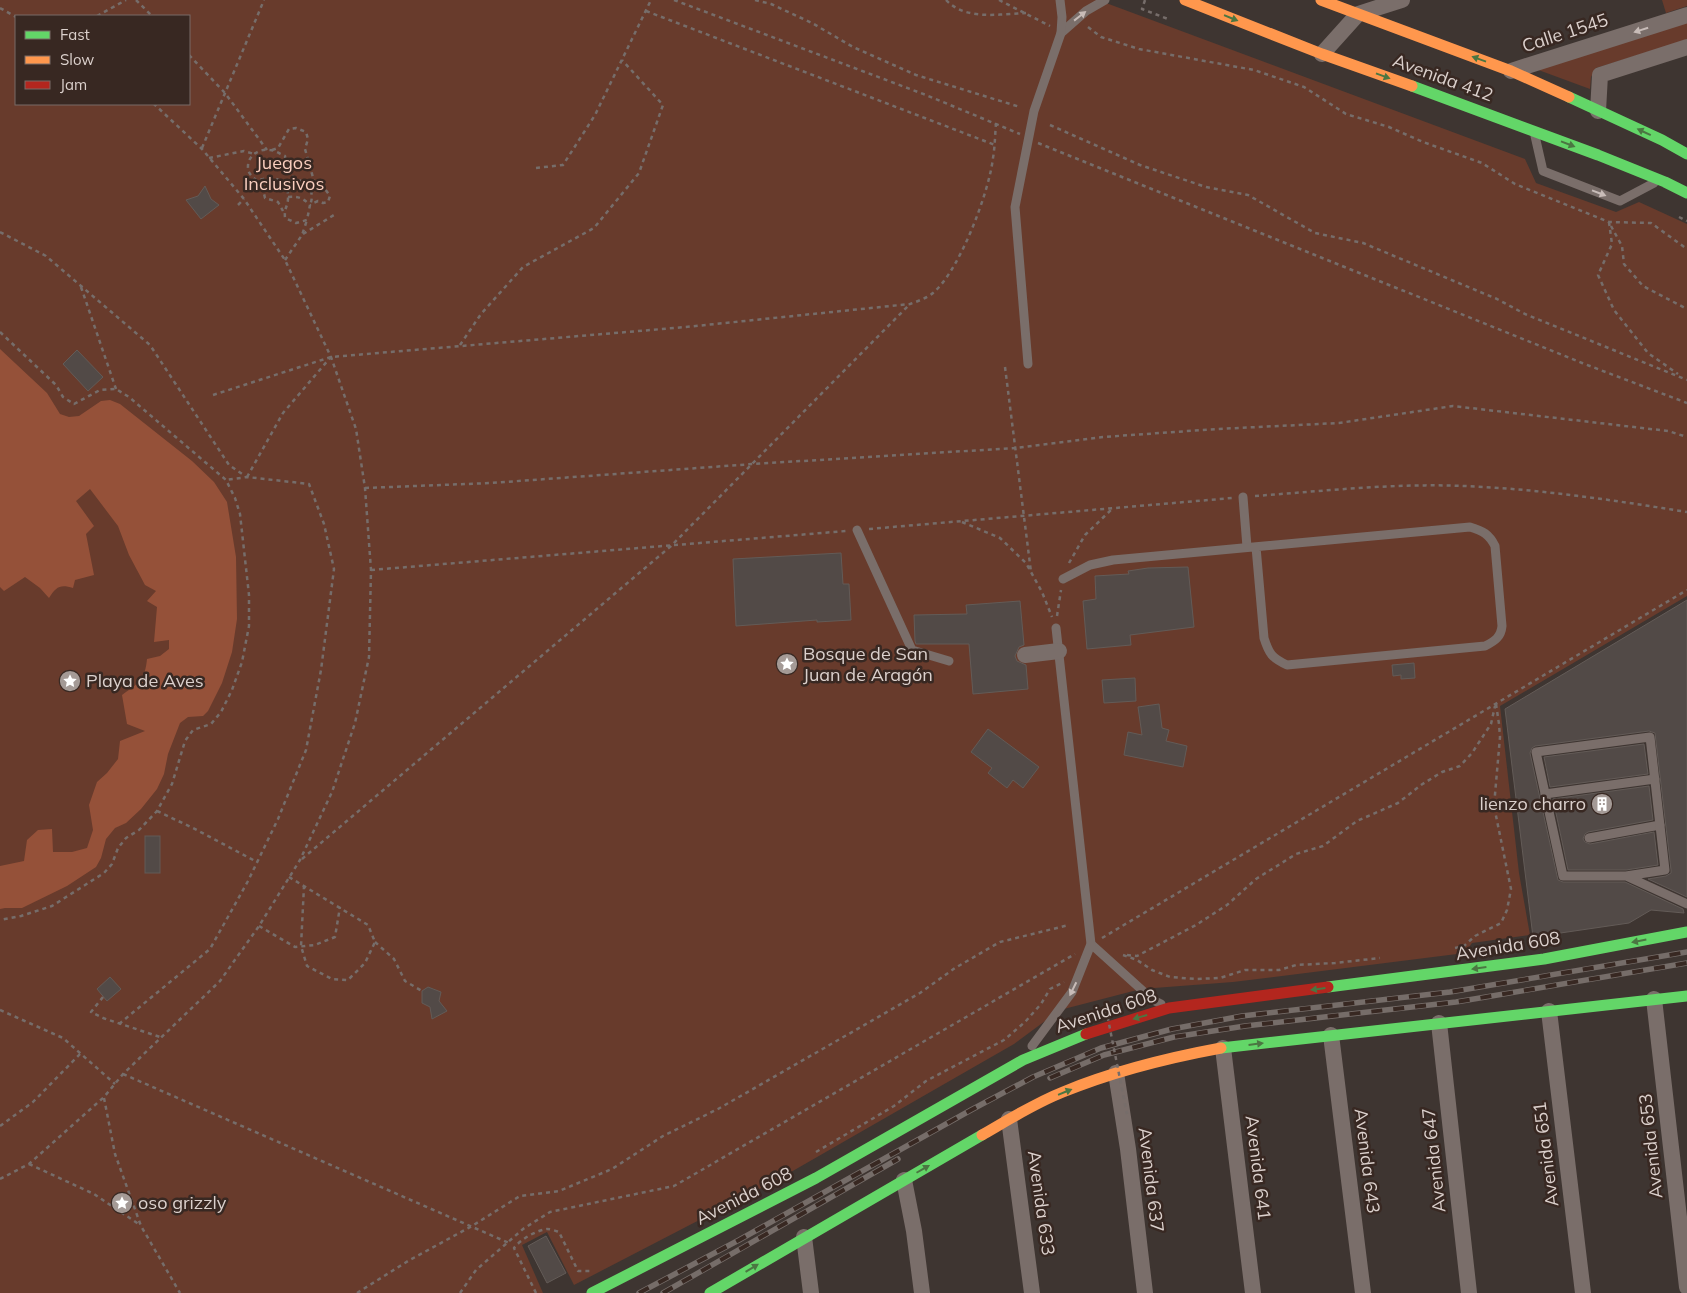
<svg xmlns="http://www.w3.org/2000/svg" width="1687" height="1293" viewBox="0 0 1687 1293" font-family="Mulish,sans-serif">
  <rect width="100%" height="100%" fill="#3e3531"/>
  <g fill="#683b2c" fill-rule="evenodd">
    <path d="M0,0h1098l427,159 11,24 80,29 23,-10 48,22v372l-187,110 19,167 11,62 -58,8 -7,10 -232,29 -92,7 -81,21 -46,34 -230,132 -210,109 -27,-53 -25,13 21,48h-543zM16,16h173v88h-173z"/>
    <path d="M1662,0h25v6l-21,7z"/>
    <path d="M1687,18v22l-91,28 -5,9 -1,12 -57,-21z"/>
  </g>
  <path fill="#955139" d="M0,349l47,44 13,21 9,3 10,-1 22,-15 9,-1 10,4 72,57 22,21 13,20 9,55 1,62 -5,33 -10,31 -14,28 -5,5 -15,1 -8,6 -12,31 -4,20 -7,15 -16,20 -15,14 -11,5 -9,11 -5,19 -5,9 -29,19 -45,22h-17l-5,1v-43l24,-5 3,-21 11,-10 14,-1 1,23h19l15,-4 6,-18 -4,-25 8,-23 10,-9 11,-14 2,-18 25,-10 -18,-7 -5,-29c17,-12 23,-15 25,-36l13,-3 9,-7v-9l-15,2 3,-35 -10,-6 9,-10 -11,-6 -16,-30 -11,-29 -28,-37 -14,12 18,25 -8,8 8,41 -19,5 -2,8c-13,-4 -17,-1 -24,10l-9,-10 -15,-11 -21,14 -4,-4z"/>
  <g fill="#524a47" stroke="#635b57">
    <path d="M205,186l6,13 8,6 -18,14 -15,-19 12,-4z"/>
    <path d="M77,350l26,27 -15,14 -25,-27z"/>
    <path d="M841,553l2,31h6l2,36 -34,2v-2l-81,6 -3,-67z"/>
    <path d="M1188,567l6,60 -64,8 1,10 -44,4 -4,-48 13,-2 -1,-23 34,-2 -1,-3 20,-3z"/>
    <path d="M1687,600v297l-39,-18 18,-3 5,-3v-3l-16,-137 -6,-2 -114,15 -3,2 -2,5 28,127 5,2h62l58,27 1,4 -33,-3 -22,13 -96,14 -28,-228z"/>
    <path d="M1020,601l4,44 -5,2 -4,9 2,5 9,4 2,24 -55,5 -4,-50h-53l-1,-3 -1,-26 53,-1 -1,-9z"/>
    <path d="M1414,663l1,15 -14,1v-4l-8,1 -1,-11z"/>
    <path d="M1135,678l1,23 -32,2 -2,-23z"/>
    <path d="M1159,704l3,24 7,2 -3,11 21,5 -4,21 -59,-12 4,-23 14,3 -4,-28z"/>
    <path d="M988,729l51,38 -16,21 -10,-8 -6,8 -19,-15 4,-5 -21,-16z"/>
    <path d="M1644,744l4,30 -98,13 -6,-30z"/>
    <path d="M1649,786l4,34 -65,12 -3,2 -2,5 2,3 5,2 64,-12 4,33 -32,5h-58l-15,-71z"/>
    <rect x="145" y="836" width="15" height="37"/>
    <path d="M110,977l11,12 -14,12 -10,-12z"/>
    <path d="M428,987l13,5 -2,9 8,10 -15,8 -2,-12 -8,-4v-12z"/>
    <path d="M546,1236l20,37 -19,10 -19,-37z"/>
  </g>
  <g fill="none" stroke-linecap="round" stroke-linejoin="round">
    <g stroke="#766d6a" stroke-width="2.5" stroke-dasharray="4 4" stroke-linecap="butt">
      <path d="M136,0l16,16"/>
      <path d="M674,0l252,95 94,39"/>
      <path d="M755,0l16,4 41,19 41,24 63,28 104,32"/>
      <path d="M946,0c20,21 53,14 80,13"/>
      <path d="M999,0l51,26"/>
      <path d="M1145,0l-3,9 26,10"/>
      <path d="M0,8l16,9"/>
      <path d="M646,11l349,134"/>
      <path d="M97,16l29,-16"/>
      <path d="M1088,27l13,10 38,12 115,21 50,17 42,27 43,13 34,15 59,21 33,21 94,38 42,1 36,26"/>
      <path d="M189,55l36,38 42,57"/>
      <path d="M1050,125l90,40 66,22 42,8 67,38 48,10 134,56 28,15 162,66"/>
      <path d="M1038,143l544,220 105,40"/>
      <path d="M202,148l62,-148"/>
      <path d="M272,150l6,-2 11,-19 7,-1 10,4 2,7 -3,10 9,32 11,8 5,7 -2,6 -5,1 -5,-2 -7,3"/>
      <path d="M209,158l35,-7 10,3"/>
      <path d="M536,168l27,-3 32,-50 56,-115"/>
      <path d="M257,181l5,4 3,13 13,4 5,9"/>
      <path d="M288,197c10,-1 15,1 22,8l-3,15 -11,3 -11,-5c-1,-11 3,-11 3,-20 1,-20 -16,-23 -31,-17 -4,-4 -9,-7 -9,-13 -1,-12 11,-20 22,-18 5,0 10,4 15,6l2,17c11,8 31,12 23,32"/>
      <path d="M238,205l6,-6"/>
      <path d="M1679,217l8,4"/>
      <path d="M1609,222l3,22 -14,31 16,35 34,43 30,21"/>
      <path d="M1611,226l11,20 2,18 19,22 44,23"/>
      <path d="M0,232l46,24 104,89 79,120 16,11"/>
      <path d="M303,234l31,-19"/>
      <path d="M285,260l17,-25 5,-15"/>
      <path d="M81,287l35,102"/>
      <path d="M0,332l56,53 7,12 11,7 26,-14 16,-1 13,8 97,83 9,18 5,16 9,81v31l-7,36 -10,28 -11,22 -10,12 -18,6 -8,11 -13,43 -15,27 -18,19 -13,8 -8,10 -6,16 -8,9 -52,33 -31,10 -21,4"/>
      <path d="M460,345l21,-31 42,-47 71,-39 45,-55 24,-68 -41,-45"/>
      <path d="M1005,367l26,205"/>
      <path d="M213,395l118,-38 355,-30 224,-23c8,-3 17,-6 23,-11 27,-23 56,-101 60,-135 2,-12 2,-23 3,-35"/>
      <path d="M247,477l36,-64 47,-55"/>
      <path d="M365,488l126,-5 262,-19 262,-16 88,-11 114,-8 122,-6 114,-17 215,25 19,6"/>
      <path d="M1255,496c69,-5 139,-13 209,-10 75,3 149,14 223,26"/>
      <path d="M962,522l38,16 26,25 16,29 10,25"/>
      <path d="M869,529l363,-31"/>
      <path d="M1069,563l16,-28 27,-26"/>
      <path d="M371,570l475,-39"/>
      <path d="M1057,616l4,-26"/>
      <path d="M157,811l36,17 64,34"/>
      <path d="M302,859l369,-313 237,-240"/>
      <path d="M289,877l79,48 7,17 -10,21 -17,17 -16,-1 -25,-13 -6,-20 3,-60"/>
      <path d="M259,926l36,21 20,-2 20,-8 5,-30"/>
      <path d="M1102,938l585,-348"/>
      <path d="M375,942l19,17 11,22 17,10"/>
      <path d="M1455,948l9,-2 11,-10 26,-13 6,-13 4,-21 -17,-83 6,-69 -1,-13 -3,-20"/>
      <path d="M1123,955l14,5 15,10 18,7 26,2 24,-1 25,-8h34l17,-5 39,-2 45,-5"/>
      <path d="M1127,955l10,1 59,-31 31,-20 29,-26 40,-25 27,-8 34,-25 41,-18 23,-18 21,-13 18,-6 12,-13 19,-29 4,-18"/>
      <path d="M103,997l-12,15 12,6 57,19"/>
      <path d="M0,1010l63,28 52,46"/>
      <path d="M119,1024l91,-75 38,-68 30,-62 28,-69 15,-80 13,-101 -10,-45 -15,-40 -62,-7 -21,3"/>
      <path d="M123,1074l386,169"/>
      <path d="M104,1098l11,56 26,72 39,67"/>
      <path d="M0,1126l33,-24 47,-48"/>
      <path d="M816,1152l78,-46 32,-25 78,-41 21,-18 16,-18 9,-15 14,-7"/>
      <path d="M29,1164l65,30 46,31"/>
      <path d="M0,1179l29,-15 75,-67 19,-23 97,-93 39,-55 41,-66 32,-68 23,-69 14,-66 2,-87 -6,-82 -9,-59 -25,-72 -46,-97 -41,-61 -42,-50 -48,-45"/>
      <path d="M357,1293l51,-32 64,-35 48,-30 39,-5 53,-22 51,-33 55,-27 202,-116 35,-25 45,-26 69,-17"/>
      <path d="M460,1293l16,-23 47,-41 27,-17 124,-26 401,-232"/>
      <path d="M536,1293l-22,-45c7,-9 21,-17 33,-19 4,0 9,2 12,3l19,39h12"/>
    </g>
    <g stroke="#7a6e6a" stroke-width="9">
      <path d="M1061,33l25,-22 19,-11"/>
      <path d="M1535,136l8,35 77,30 34,-18"/>
      <path d="M1028,364l-13,-157 19,-96 27,-78 1,-16 -2,-17"/>
      <path d="M1243,497l4,50"/>
      <path d="M857,530l55,120 37,11"/>
      <path d="M1063,579l27,-14 23,-5 357,-33c13,4 19,7 25,19l7,80c-1,11 -7,15 -17,20l-198,19c-15,-7 -18,-11 -23,-27l-8,-91"/>
      <path d="M1545,794l110,-15"/>
      <path d="M1589,838l71,-13"/>
      <path d="M1626,876l39,-6 -15,-133 -114,15 27,124h63l61,28"/>
      <path d="M1091,944l62,56 8,4"/>
      <path d="M1032,1046l40,-54 19,-48 -35,-316"/>
    </g>
    <g stroke="#7a6e6a" stroke-width="16">
      <path d="M1322,54l36,-40 44,-14"/>
      <path d="M1511,71l176,-56"/>
      <path d="M1598,111l2,-36 87,-28"/>
      <path d="M1025,655l34,-4"/>
      <path d="M1654,999l33,288"/>
      <path d="M1549,1011l34,282"/>
      <path d="M1439,1023l30,270"/>
      <path d="M1331,1035l32,258"/>
      <path d="M1223,1048l30,245"/>
      <path d="M1116,1073l12,76 17,144"/>
      <path d="M1009,1119l23,174"/>
      <path d="M904,1180l10,51 8,62"/>
      <path d="M804,1237l7,56"/>
    </g>
    <g stroke="#63d668" stroke-width="11">
      <path d="M1412,86l186,69 67,27 22,11"/>
      <path d="M1569,97l93,43 25,14"/>
      <path d="M1328,987l216,-28 143,-27"/>
      <path d="M1221,1048l466,-52"/>
      <path d="M592,1293l224,-115 207,-118 63,-26"/>
      <path d="M710,1293l272,-158"/>
    </g>
    <g stroke="#ff974d" stroke-width="11">
      <path d="M1185,0l137,54 90,32"/>
      <path d="M1321,0l190,71 58,26"/>
      <path d="M982,1135c26,-15 53,-32 81,-43 51,-21 104,-34 158,-44"/>
    </g>
    <path stroke="#b3261e" stroke-width="11" d="M1086,1034l83,-26 159,-21"/>
    <g stroke="#766d69" stroke-width="5.5">
      <g id="rail">
        <path d="M1050,1078l54,-23 70,-18 71,-11 211,-24 231,-39"/>
        <path d="M639,1293l100,-53 232,-130 62,-33 68,-29 71,-19 70,-13 208,-24 237,-40"/>
        <path d="M663,1293l235,-134"/>
      </g>
    </g>
    <use href="#rail" stroke="#382822" stroke-width="4" stroke-dasharray="11" stroke-linecap="butt"/>
    <path stroke="#766d6a" stroke-width="2.5" stroke-dasharray="4 4" stroke-linecap="butt" d="M1106,1009l21,105"/>
  </g>
  <defs><path id="oneway-solid" d="M-6-.8H1V-3.2L6.5 0L1 3.2V.8H-6Z" transform="scale(1.25)"/></defs>
  <g fill="#c8bcb8">
    <use href="#oneway-solid" transform="translate(1080 16) rotate(-38)"/>
    <use href="#oneway-solid" transform="translate(1641 30) rotate(162)"/>
    <use href="#oneway-solid" transform="translate(1599 193) rotate(21)"/>
    <use href="#oneway-solid" transform="translate(1073 989) rotate(116)"/>
  </g>
  <g fill="#4b7642">
    <use href="#oneway-solid" transform="translate(1231 18) rotate(22)"/>
    <use href="#oneway-solid" transform="translate(1479 59) rotate(-160)"/>
    <use href="#oneway-solid" transform="translate(1383 76) rotate(20)"/>
    <use href="#oneway-solid" transform="translate(1644 132) rotate(-155)"/>
    <use href="#oneway-solid" transform="translate(1568 144) rotate(21)"/>
    <use href="#oneway-solid" transform="translate(1639 941) rotate(169)"/>
    <use href="#oneway-solid" transform="translate(1479 968) rotate(172)"/>
    <use href="#oneway-solid" transform="translate(1318 989) rotate(173)"/>
    <use href="#oneway-solid" transform="translate(1140 1017) rotate(164)"/>
    <use href="#oneway-solid" transform="translate(1256 1044) rotate(-7)"/>
    <use href="#oneway-solid" transform="translate(1065 1092) rotate(-22)"/>
    <use href="#oneway-solid" transform="translate(923 1169) rotate(-30)"/>
    <use href="#oneway-solid" transform="translate(752 1268) rotate(-31)"/>
  </g>
  <defs>
    <g id="sight-disc" transform="scale(1.125)"><circle r="9.5" fill="#a49a96" stroke="#382822"/><path d="M0-6L1.8-2.2L6-1.7L2.9 1.2L3.7 5.4L0 3.3L-3.7 5.4L-2.9 1.2L-6-1.7L-1.8-2.2Z" fill="#fff"/></g>
    <g id="building-disc" transform="scale(1.125)"><circle r="9.5" fill="#a49a96" stroke="#382822"/><path d="M-4-6H4V6H1V3H-1V6H-4ZM-2.5-4.3h1.7v1.8h-1.7ZM.8-4.3h1.7v1.8H.8ZM-2.5-1h1.7V.8h-1.7ZM.8-1h1.7V.8H.8Z" fill="#fff"/></g>
  </defs>
  <g fill-rule="evenodd">
    <use href="#sight-disc" x="787" y="664"/>
    <use href="#sight-disc" x="70" y="681"/>
    <use href="#building-disc" x="1602" y="804"/>
    <use href="#sight-disc" x="122" y="1203"/>
  </g>
  <g text-anchor="middle" stroke-width="5" stroke-linejoin="round" paint-order="stroke">
    <g font-size="18" fill="#dbd0cc" stroke="#382822">
      <text transform="translate(1565 33) rotate(-18)" y="6">Calle 1545</text>
      <text transform="translate(1443 78) rotate(20)" y="6">Avenida 412</text>
      <text transform="translate(1508 946) rotate(-9)" y="6">Avenida 608</text>
      <text transform="translate(1106 1011) rotate(-18)" y="6">Avenida 608</text>
      <text transform="translate(1651 1146) rotate(-96)" y="6">Avenida 653</text>
      <text transform="translate(1546 1154) rotate(-97)" y="6">Avenida 651</text>
      <text transform="translate(1434 1160) rotate(-96)" y="6">Avenida 647</text>
      <text transform="translate(1367 1161) rotate(83)" y="6">Avenida 643</text>
      <text transform="translate(1258 1168) rotate(83)" y="6">Avenida 641</text>
      <text transform="translate(1151 1180) rotate(83)" y="6">Avenida 637</text>
      <text transform="translate(744 1196) rotate(-27)" y="6">Avenida 608</text>
      <text transform="translate(1041 1203) rotate(82)" y="6">Avenida 633</text>
    </g>
    <g font-size="18" fill="#facebe" stroke="#382822">
      <text x="284" y="169">Juegos<tspan x="284" dy="21">Inclusivos</tspan></text>
    </g>
    <g font-size="18" fill="#dbd0cc" stroke="#382822" text-anchor="start">
      <text x="803" y="660">Bosque de San<tspan x="803" dy="21">Juan de Aragón</tspan></text>
      <text x="86" y="687">Playa de Aves</text>
      <text x="1586" y="810" text-anchor="end">lienzo charro</text>
      <text x="138" y="1209">oso grizzly</text>
    </g>
  </g>
  <rect x="15" y="15" width="175" height="90" fill="#382822" stroke="#796b66"/>
  <rect x="25" y="31" width="25" height="8" fill="#63d668" stroke="#796b66"/>
  <text x="60" y="40" font-size="15" fill="#dbd0cc">Fast</text>
  <rect x="25" y="56" width="25" height="8" fill="#ff974d" stroke="#796b66"/>
  <text x="60" y="65" font-size="15" fill="#dbd0cc">Slow</text>
  <rect x="25" y="81" width="25" height="8" fill="#b3261e" stroke="#796b66"/>
  <text x="60" y="90" font-size="15" fill="#dbd0cc">Jam</text>
</svg>
